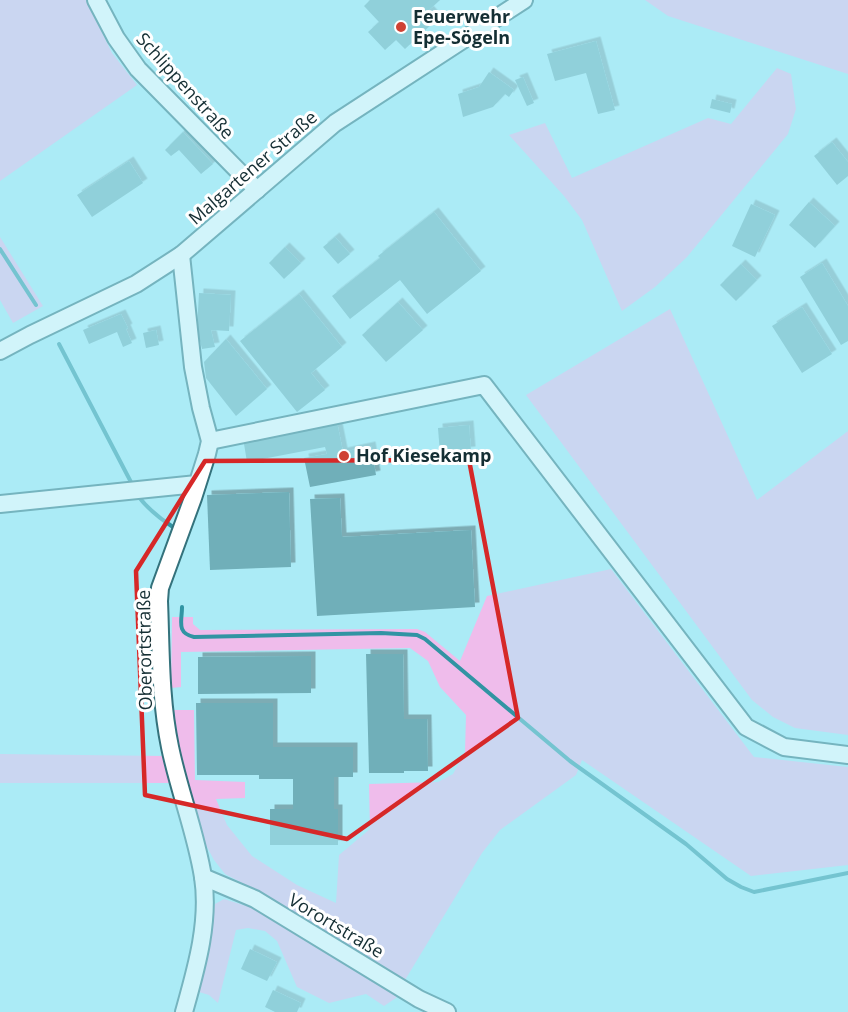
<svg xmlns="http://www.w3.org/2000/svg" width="848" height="1012" viewBox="0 0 848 1012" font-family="'Open Sans',sans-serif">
  <defs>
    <filter id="shadow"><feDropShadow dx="4.5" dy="-4.5" stdDeviation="0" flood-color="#0004"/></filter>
  </defs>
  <rect width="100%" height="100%" fill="#abebf6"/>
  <g fill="#efbceb">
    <path d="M0,0h86l26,53 25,32 -137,96z"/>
    <path d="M645,0h203v74l-180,-58z"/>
    <path d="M777,68l14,6 5,35 -8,25 -101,123 -32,30 -33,24 -40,-91 -18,-24 -55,-61 36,-12 27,55 136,-60 23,6z"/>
    <path d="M0,237l43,69 -30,17 -13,-23z"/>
    <path d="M670,309l87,191 91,-69v304l-53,-7 -22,-11 -21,-17 -226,-305z"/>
    <path d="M611,569l143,188 94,10v98l-97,11 -169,-116 -6,15 -76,55 -18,23 -77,127 -140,-85 -40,-21 -11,-14 -19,-35 -19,-89 -2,-26h20l1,70 50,2v16l-29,1 11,26 25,31 45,29 39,18 3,-48 31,-26 -1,-45 69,-2 15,-8 12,-22 1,-37 -26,-28 -12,-26 -18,-13 -229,4v35l-10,1 1,-71h21v7l7,6 217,-1 8,3 35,29 27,-65z"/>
    <path d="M0,754l166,2 7,27h-173z"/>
    <path d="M224,899l32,10 143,85 -3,4 -12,8 -18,-12 -37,9 -32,-16 -20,-46 -12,-10 -17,-3 -12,2 -18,73 -9,-8 -10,-3 16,-88z"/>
  </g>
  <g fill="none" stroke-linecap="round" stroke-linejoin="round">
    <g stroke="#3194a3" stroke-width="4">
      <path d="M0,249l36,56"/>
      <path d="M59,344l74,142"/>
      <path d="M138,496c10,13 21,22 35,31"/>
      <path d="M182,607c0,14 -6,26 12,30l187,-4 36,2 8,4 145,122 116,83 41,35 14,8 13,5 94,-19"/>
    </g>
  </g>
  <g fill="#70afb9" filter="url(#shadow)">
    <path d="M370,0h70l-11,10 8,9 -32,30 -9,-9 -11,10 -17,-18 11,-10 -15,-16z"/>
    <path d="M596,41l19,69 -17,4 -12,-41 -31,8 -8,-27z"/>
    <path d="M489,72l25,18 -5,7 -4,-3 -12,13 -30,10 -5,-23 21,-7z"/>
    <path d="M523,77l11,26 -7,3 -12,-26z"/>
    <path d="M712,99l20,5 -2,9 -20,-5z"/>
    <path d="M183,132l30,32 -12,10 -22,-24 -8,6 -6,-6z"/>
    <path d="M832,142l16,20v14l-11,9 -23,-29z"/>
    <path d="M129,161l14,22 -51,34 -15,-22z"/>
    <path d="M809,202l26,24 -20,22 -26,-23z"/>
    <path d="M751,204l24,11 -20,42 -23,-11z"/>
    <path d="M434,212l47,59 -54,43 -27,-34 -50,39 -18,-23 48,-38 -2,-2z"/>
    <path d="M335,237l15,17 -12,10 -15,-17z"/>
    <path d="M285,247l16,16 -17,16 -15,-16z"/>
    <path d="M822,263l26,43v35l-7,4 -41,-68z"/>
    <path d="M741,264l16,16 -21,21 -16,-16z"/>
    <path d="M199,293l32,2 -2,36 -18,-1 4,17 -13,2 -5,-20z"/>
    <path d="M299,294l43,53 -31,26 14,17 -28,22 -57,-71z"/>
    <path d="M398,302l25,28 -37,32 -24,-27z"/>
    <path d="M802,307l30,47 -30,19 -30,-47z"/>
    <path d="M121,314l7,14 -2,1 6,14 -9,4 -6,-15 -28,12 -6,-14z"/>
    <path d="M156,330l3,15 -13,3 -3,-15z"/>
    <path d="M226,339l41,50 -31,27 -30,-38 -2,-16z"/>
    <path d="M337,422l6,30 28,-6 5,29 -66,12 -6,-29 23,-4 -2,-7 -78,15 -4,-24z"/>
    <path d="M469,425l2,26 -31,3 -2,-26z"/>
    <path d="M289,492l2,75 -81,3 -3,-75z"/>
    <path d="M340,498l2,39 129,-7 4,77 -158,9 -7,-117z"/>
    <path d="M366,654h37l1,65h23l1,52h-24v2h-35z"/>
    <path d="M311,656v37l-113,1v-37z"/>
    <path d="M196,703h77v44h80v30h-19v32h4v36h-68v-36h23v-30h-34v-4h-62z"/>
    <path d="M250,949l27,13 -10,19 -26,-12z"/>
    <path d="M273,990l28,13 -4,9h-22l-10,-5z"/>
  </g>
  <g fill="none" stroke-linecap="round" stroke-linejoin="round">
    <g stroke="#34727c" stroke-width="20">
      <g id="minor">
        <path d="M96,0l20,38 22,31 119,121"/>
        <path d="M181,255l12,112 8,41 9,33 -3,13 -14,44 -33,90 -1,13c2,49 1,98 11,146 9,44 26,86 33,130 7,45 -7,92 -19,135"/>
        <path d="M0,351l30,-16 106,-51 45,-29 154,-132 189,-123"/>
        <path d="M210,441l274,-56 262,342 38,20 64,8"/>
        <path d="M0,504l197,-20"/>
        <path d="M203,877l52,22 164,100 28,13"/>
      </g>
    </g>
    <use href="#minor" stroke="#fff" stroke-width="16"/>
  </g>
  <path d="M0 0H848V1012H0ZM469,460l49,258 -171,121 -202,-44 -9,-224 69,-110z" fill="#abebf6" fill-opacity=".55" fill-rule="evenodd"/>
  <path fill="none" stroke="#d62828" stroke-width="4.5" stroke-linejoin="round" d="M469,460l49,258 -171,121 -202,-44 -9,-224 69,-110z"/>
  <g fill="#cf4234" stroke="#fff" stroke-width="2">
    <circle cx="401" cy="27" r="6"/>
    <circle cx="344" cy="456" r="6"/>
  </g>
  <g text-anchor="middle" stroke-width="6" stroke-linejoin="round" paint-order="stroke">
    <g font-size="18" font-weight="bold" fill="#142e33" stroke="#fff" text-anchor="start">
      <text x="413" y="23">Feuerwehr<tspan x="413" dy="21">Epe-Sögeln</tspan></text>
      <text x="356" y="462">Hof Kiesekamp</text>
    </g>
    <g font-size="18" fill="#142e33" stroke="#fff">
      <text transform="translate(185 86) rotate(48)" y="6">Schlippenstraße</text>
      <text transform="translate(253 168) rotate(-41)" y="6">Malgartener Straße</text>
      <text transform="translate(145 650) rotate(-91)" y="6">Oberortstraße</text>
      <text transform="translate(336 926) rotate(31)" y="6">Vorortstraße</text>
    </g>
  </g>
</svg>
